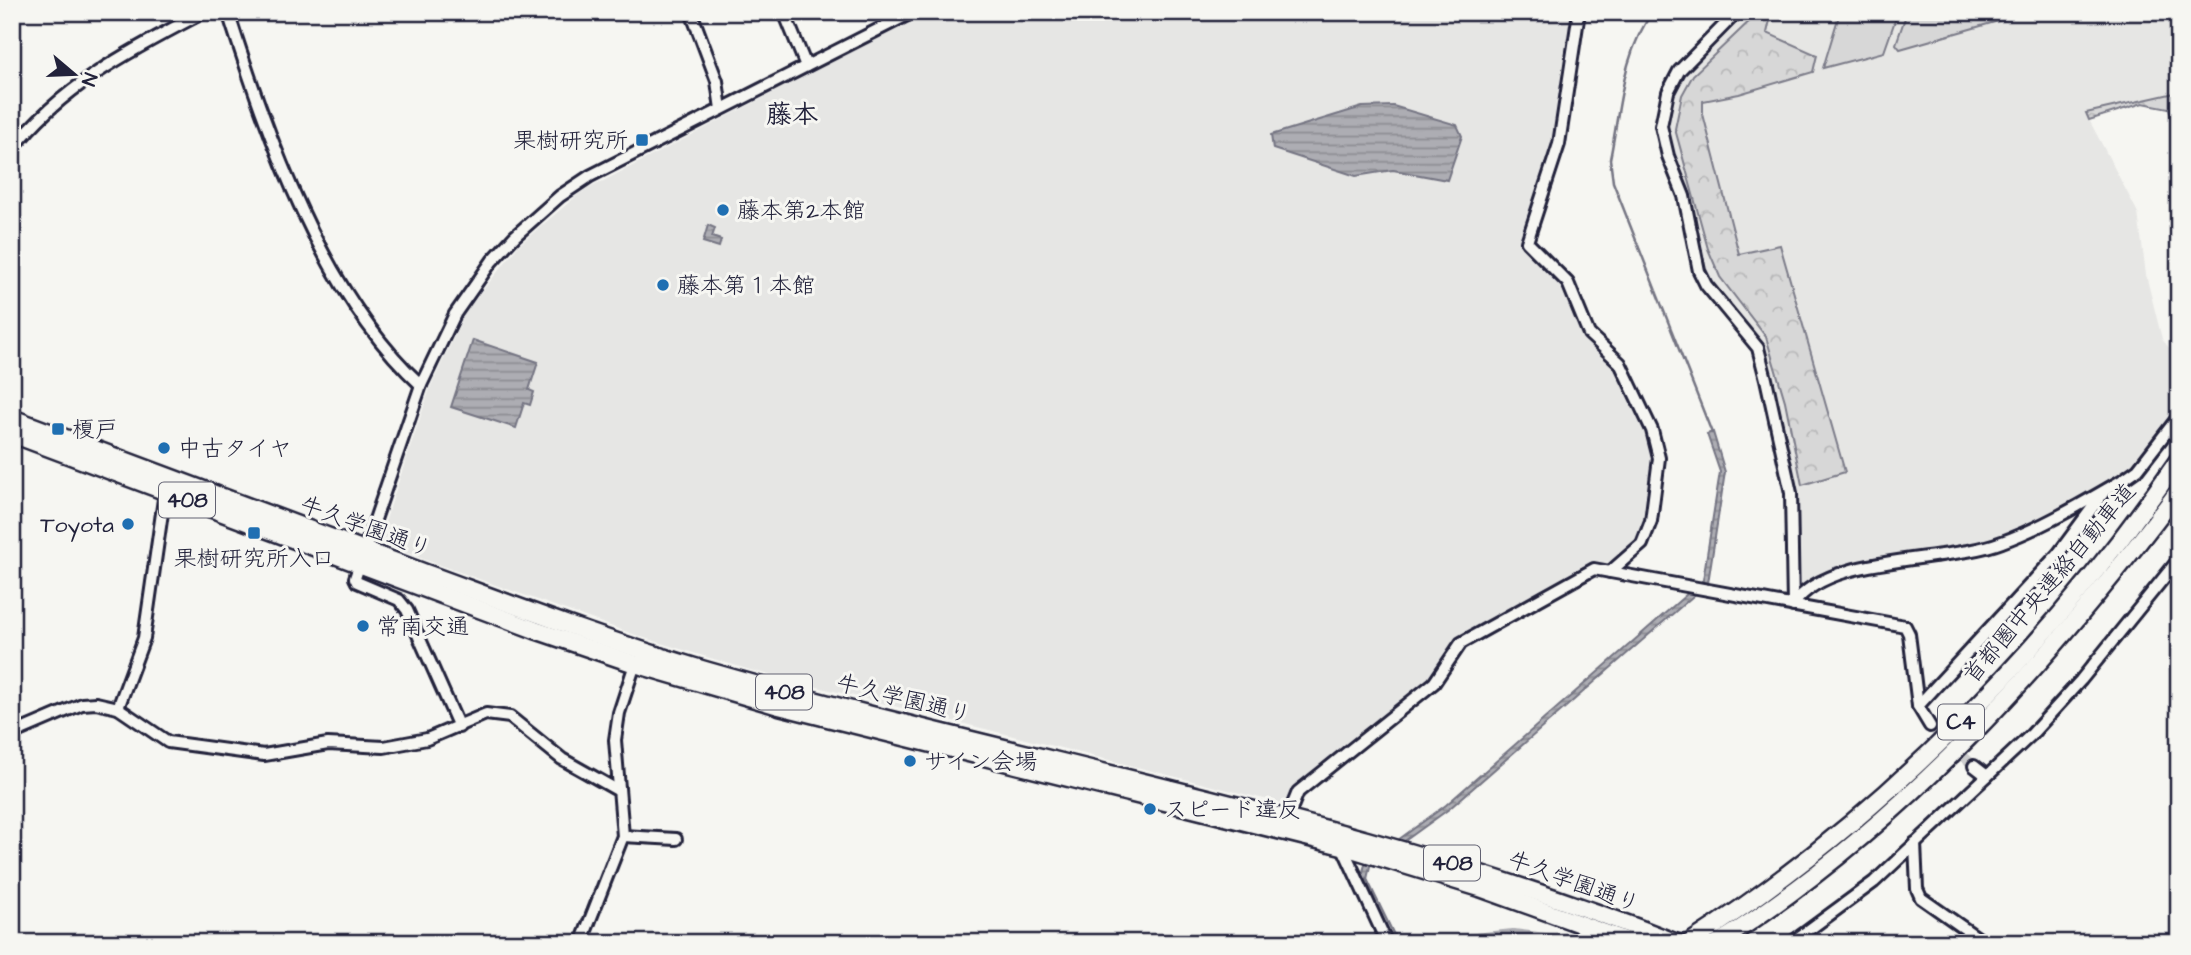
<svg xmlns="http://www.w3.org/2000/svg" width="2191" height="955" viewBox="0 0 2191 955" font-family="'Architects Daughter','Klee One',sans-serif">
  <defs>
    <pattern id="forest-crowns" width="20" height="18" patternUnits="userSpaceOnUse" patternTransform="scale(1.75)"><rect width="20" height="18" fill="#d7d7d7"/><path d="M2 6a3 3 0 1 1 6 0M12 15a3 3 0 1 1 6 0" fill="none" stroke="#b8b8b9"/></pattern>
    <pattern id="water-rules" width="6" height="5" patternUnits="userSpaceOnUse" patternTransform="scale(1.75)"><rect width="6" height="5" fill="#adadb3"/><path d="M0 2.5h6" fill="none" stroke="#8c8c93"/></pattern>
  </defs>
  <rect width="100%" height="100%" fill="#f6f6f2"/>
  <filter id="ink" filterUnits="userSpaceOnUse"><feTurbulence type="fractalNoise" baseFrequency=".0143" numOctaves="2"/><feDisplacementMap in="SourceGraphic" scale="14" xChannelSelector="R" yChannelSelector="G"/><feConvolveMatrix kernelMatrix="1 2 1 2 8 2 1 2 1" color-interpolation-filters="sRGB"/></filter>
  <g filter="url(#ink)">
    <g fill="#e6e6e4">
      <path d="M928,12h646l-15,115 -36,110 7,17 33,31 17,43 37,37 29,61 8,23 1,16 -13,72 -21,21 -30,9 -138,79 -22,35 -137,106 -6,18 -538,-135 -106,-32 -266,-95 52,-155 36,-77 54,-67 60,-51z"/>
      <path d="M1744,12h435v80l-93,22 52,99 8,62 16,64 17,21v47l-49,62 -40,25 -98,48 -154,27 -35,19 -6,-3 -1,-81 -29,-141 -63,-91 -37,-142v-17l13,-34 14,-18z"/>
    </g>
    <g fill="#d7d7d7" stroke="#7c7c89" stroke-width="2">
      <path d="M1840,12h58l-14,40 -61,16z"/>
      <path d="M1907,12h123l-130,37 -4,-5z"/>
    </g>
    <g fill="url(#forest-crowns)" stroke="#7c7c89" stroke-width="2">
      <path d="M1756,15l14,5 -3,13 50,22 -4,17 -74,22 -36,7v13l36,140 41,-9 65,227 -43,13 -17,-84 -19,-64 -46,-60 -12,-28 -33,-120 7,-34 11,-20z"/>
      <path d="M2179,92v38l-4,1 -6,-23 -26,-5 -54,17 -3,-7z"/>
    </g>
    <g fill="url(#water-rules)" stroke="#757583" stroke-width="2">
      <path d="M1393,106l64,19 5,11 -15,44 -54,-10 -37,6 -83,-27 -2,-14 91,-28z"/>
      <path d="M708,225l7,3 -3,9 9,3 -2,7 -16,-5z"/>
      <path d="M473,340l65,22 -9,28 5,2 -4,13 -6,-2 -8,25 -65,-21z"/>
      <path d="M1713,432l12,40 -17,111 -259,226 -79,57 -3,13 31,64h-7l-30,-63 4,-16 81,-59 257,-225 17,-108 -13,-38z"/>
    </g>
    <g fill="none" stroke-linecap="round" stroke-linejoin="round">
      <path stroke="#757583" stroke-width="2.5" d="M1653,12c-31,40 -33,99 -43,147l3,23 99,251"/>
      <path stroke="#adadb3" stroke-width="18" d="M1467,943l46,-5 40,5"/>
      <path stroke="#cccccd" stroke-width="10" stroke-dasharray="10 5" stroke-linecap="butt" d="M1930,726l44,40"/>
      <g stroke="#22223b" stroke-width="16">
        <g id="minor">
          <path d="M228,12c40,125 94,282 193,373"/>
          <path d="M691,12l26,69 4,28"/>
          <path d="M784,12l22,54"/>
          <path d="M1579,12l-20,132 -32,98 41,41 21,51 31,29 32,67 7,28 -8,63 -9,23 -32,28"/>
          <path d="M1737,12l-58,59 -11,21 -7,34 7,30 16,40 15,75 7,14 52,63 8,31 25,114 2,113"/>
          <path d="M12,150c48,-64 123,-102 192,-138"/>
          <path d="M1793,605c35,-52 152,-41 209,-63 39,-14 83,-40 119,-61l17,-12 41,-53"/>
          <path d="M1918,706l140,-152 46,-62"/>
          <path d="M118,708l26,-70 21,-146"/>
          <path d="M459,727l-52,-117 -8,-10 -42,-18 -2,-4 66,-193 34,-71 37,-53 23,-25 45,-40 30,-20 323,-164"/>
          <path d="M12,734l70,-30 14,-1 22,5 50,34 96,13 64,-11 56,3 43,-8 59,-25 24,3 52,42 57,32"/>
          <path d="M1974,766l13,10"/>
          <path d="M1285,824l13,-32 136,-109 27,-40 133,-74 311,57 4,8 9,72 12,20"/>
          <path d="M623,836l53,3"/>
          <path d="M1915,843l2,46 4,9 64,45"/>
          <path d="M1342,846l45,97"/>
          <path d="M581,943l42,-107 -8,-96 4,-27 16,-49"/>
          <path d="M1791,943l83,-61 157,-147 50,-55 98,-121"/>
        </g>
      </g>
      <g stroke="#22223b" stroke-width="21">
        <g id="highway">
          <path d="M12,418c135,50 269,101 403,151 96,35 192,72 290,101 325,94 655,147 972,273"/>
          <path d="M12,434l523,196 100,34 144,42 563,140 138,42 153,55"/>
          <path d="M1689,943c194,-125 359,-294 490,-484"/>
          <path d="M1718,943c183,-116 332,-281 461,-453"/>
        </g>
      </g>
      <use href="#minor" stroke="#f6f6f2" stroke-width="10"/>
      <use href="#highway" stroke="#f6f6f2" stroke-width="16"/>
    </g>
  </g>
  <g fill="#1f6fb2" stroke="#f6f6f2" stroke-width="2.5">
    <rect x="635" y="133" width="14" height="14" rx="3.5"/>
    <circle cx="723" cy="210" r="7"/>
    <circle cx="663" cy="285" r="7"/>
    <rect x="51" y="422" width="14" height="14" rx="3.5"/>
    <circle cx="164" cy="448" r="7"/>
    <circle cx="128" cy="524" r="7"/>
    <rect x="247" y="526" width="14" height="14" rx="3.5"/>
    <circle cx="363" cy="626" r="7"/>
    <circle cx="910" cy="761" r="7"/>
    <circle cx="1150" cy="809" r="7"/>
  </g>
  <g text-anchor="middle" stroke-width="6" stroke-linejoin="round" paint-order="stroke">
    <g fill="#f6f6f2" stroke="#626272" stroke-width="2">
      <rect x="159" y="482.5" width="56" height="35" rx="5"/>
      <rect x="756" y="674.5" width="56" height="35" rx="5"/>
      <rect x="1938" y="704.5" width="46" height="35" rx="5"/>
      <rect x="1424" y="845.5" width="56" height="35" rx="5"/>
    </g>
    <g font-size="21" font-weight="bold" fill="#22223b">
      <text x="187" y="507">408</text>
      <text x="784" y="699">408</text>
      <text x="1961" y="729">C4</text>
      <text x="1452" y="870">408</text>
    </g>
    <g font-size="23" fill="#22223b" stroke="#f6f6f2" text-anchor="start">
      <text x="628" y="148" text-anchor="end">果樹研究所</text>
      <text x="737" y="218">藤本第2本館</text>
      <text x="677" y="293">藤本第１本館</text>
      <text x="72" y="437">榎戸</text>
      <text x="178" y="456">中古タイヤ</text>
      <text x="114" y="532" text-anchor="end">Toyota</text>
      <text x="254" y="566" text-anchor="middle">果樹研究所入口</text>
      <text x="377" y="634">常南交通</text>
      <text x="924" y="769">サイン会場</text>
      <text x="1164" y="817">スピード違反</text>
    </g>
    <g font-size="23" fill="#22223b" stroke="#f6f6f2">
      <text transform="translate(366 526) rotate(20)" y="8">牛久学園通り</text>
      <text transform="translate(2049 583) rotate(-50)" y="8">首都圏中央連絡自動車道</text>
      <text transform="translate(904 698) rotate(14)" y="8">牛久学園通り</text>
      <text transform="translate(1574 881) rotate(20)" y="8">牛久学園通り</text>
    </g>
    <g font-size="26" font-weight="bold" fill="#22223b" stroke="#f6f6f2">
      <text x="792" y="123">藤本</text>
    </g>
  </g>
  <rect width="2191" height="955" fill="none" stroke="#f6f6f2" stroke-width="42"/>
  <rect x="21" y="21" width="2149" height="913" fill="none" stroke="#22223b" stroke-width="2.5" filter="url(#ink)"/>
  <g transform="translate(74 74) rotate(109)" stroke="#f6f6f2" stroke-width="5" paint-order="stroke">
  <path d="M0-5L12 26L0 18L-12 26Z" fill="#22223b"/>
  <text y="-10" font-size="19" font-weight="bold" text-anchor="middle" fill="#22223b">N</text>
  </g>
</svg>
